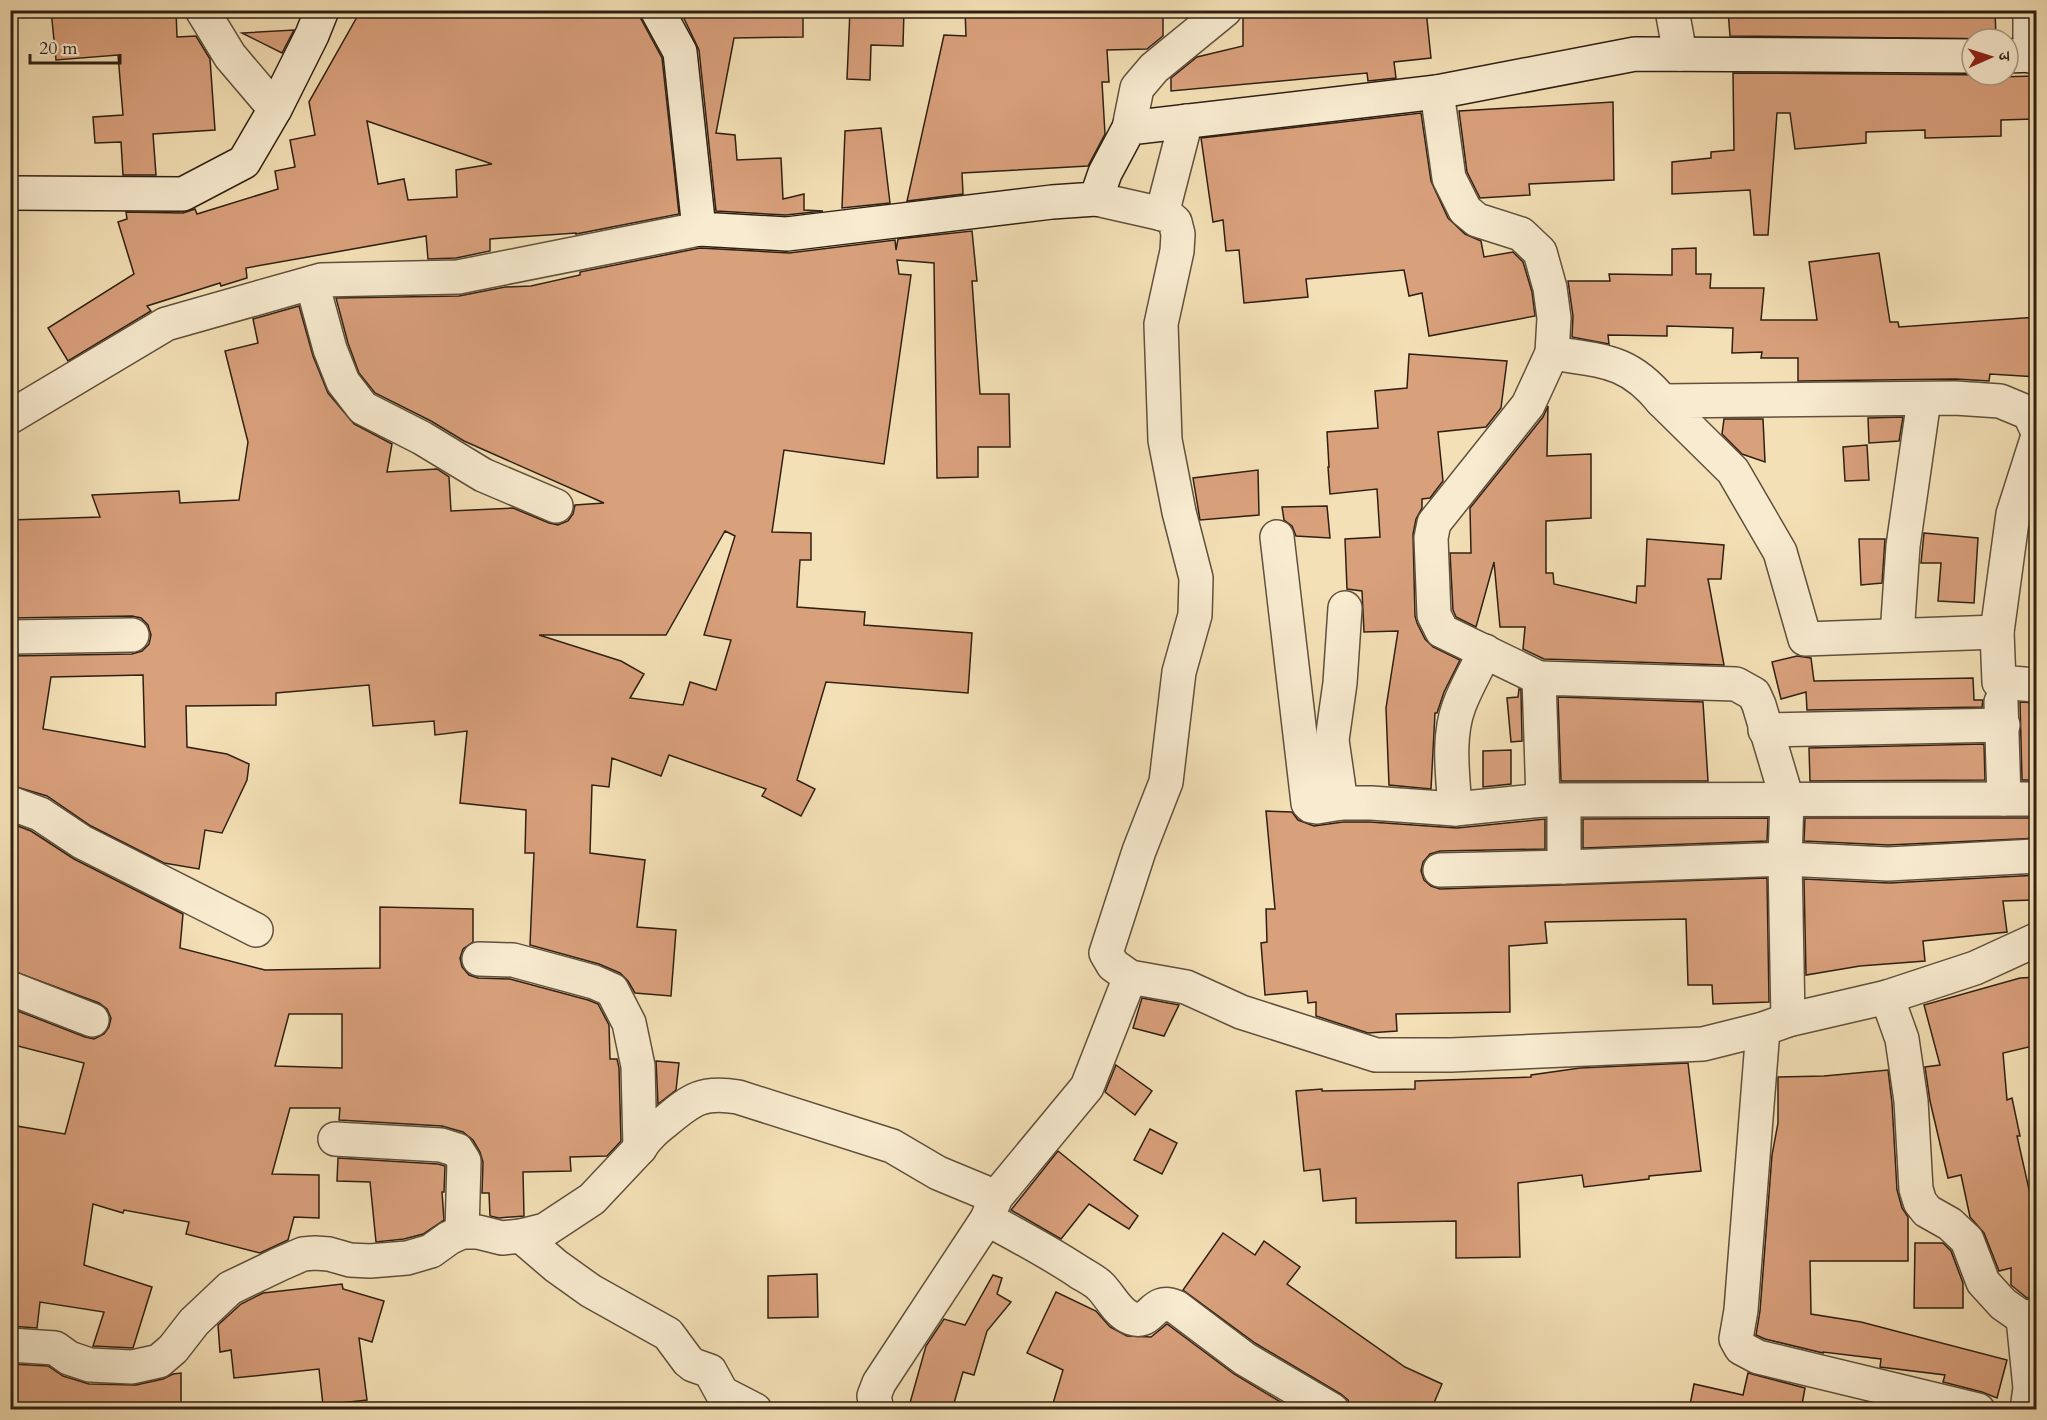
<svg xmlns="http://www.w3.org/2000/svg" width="2047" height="1420" viewBox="0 0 2047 1420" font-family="Cardo,'Noto Serif Devanagari',serif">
  <rect width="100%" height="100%" fill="#f4e0b6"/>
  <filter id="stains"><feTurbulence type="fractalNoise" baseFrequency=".00333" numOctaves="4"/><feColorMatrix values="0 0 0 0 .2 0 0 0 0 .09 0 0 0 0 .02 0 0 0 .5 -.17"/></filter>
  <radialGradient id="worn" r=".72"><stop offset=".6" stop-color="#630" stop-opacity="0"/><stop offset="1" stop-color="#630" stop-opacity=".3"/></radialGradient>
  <g fill="#d9a07c" stroke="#2f2013" stroke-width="1.5" fill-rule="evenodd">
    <path d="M51,10h125l1,27 19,-1 14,23 5,71 -62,4 3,41h-33l-2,-33 -26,1 -2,-26 30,-2 -5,-60 -62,5z"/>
    <path d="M361,10h277l3,9 21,39 17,156 -103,20v-1l-86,6v12l-34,7 -28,1 -2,-23 -180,32 1,10 -26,8 -1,-3 -73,23 4,5 -83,50 -20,-33 86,-54 -16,-52 9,-3 -1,-7 57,1 12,-4 2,5 81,-25 -3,-18 20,-4 -5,-27 25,-5 -6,-33zM367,121l125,43 -36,6 1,27 -49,3 -4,-21 -26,5z"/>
    <path d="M680,10h123v27l-69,1 -18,95 19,2 2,25 44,-2 2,41 21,-5v16l19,1 -37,4 -70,-4 -17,-161z"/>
    <path d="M850,10h54l-1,36 -32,-1 -1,35 -23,-1z"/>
    <path d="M965,10h198v26l-16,13 -40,1 2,32h-7l3,52 -17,32 -126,7 1,21 -56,7 37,-166 22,1z"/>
    <path d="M1243,10h183l5,48 -37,4 2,16 -28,3 -1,-8 -196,18v-13l26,-21 46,-11z"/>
    <path d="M1728,10h267l1,29 -266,-3z"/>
    <path d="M294,30l-12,23 -40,-20z"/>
    <path d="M1733,73l264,2 1,2 39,-1v43l-36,1v16l-76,2v-8l-59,2v11l-71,6 -5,-36h-13l-9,122h-14l-4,-45 -78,4v-32l39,-4v-6l23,-2z"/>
    <path d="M1613,102l1,78 -85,4 1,11 -50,3 -13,-26 -8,-61z"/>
    <path d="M1421,113l10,68 17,37 17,16 16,7 3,16 29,-5 10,10 9,30 3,24 -106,20 -7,-43 -13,3 -5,-26 -98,9 2,18 -64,6 -5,-53 -13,1 -3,-31 -10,2 -12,-84z"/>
    <path d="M881,128l9,75 -48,5 3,-77z"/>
    <path d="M972,231l5,50h-5l8,113h29l1,53h-32v30l-41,1 -3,-215 -37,-3 2,14 12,1 -27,189 -100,-14 -12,82 39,1v27h-11l-3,47 68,5 -1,13 108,8 -4,60 -142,-11 -29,98 18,9 -14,27 -39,-20 4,-7 -97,-34 -8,21 -49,-18 -3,29 -17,-2 -2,68 55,7 -8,67 39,3 -5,66 -36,-3 -7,-12 -8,-8 -21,-9 -69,-19 4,-92h-9l1,-43 -66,-7 7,-72 -32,4 -1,-14 -61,5 -4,-41 -93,8v12l-90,1 1,41 40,7 22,10 -2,16 -25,53 -17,-3 -6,39 -35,-6 -73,-37 -44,-30 -37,-11v-129l122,-2 10,-3 7,-7 2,-9 -3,-10 -7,-7 -9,-2 -122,2v-98l90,-3 -8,-22 87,-4 1,12 59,-3 9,-58 -23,-91 33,-8 -5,-24 46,-13 14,50 15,37 26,31 38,20 -5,28 50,-3 12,8 2,34 62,-3 36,15 9,2 10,-4 5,-7 2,-9 29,-2 -140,-62 -33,-20 -56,-28 -16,-20 -11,-30 -12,-45 123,-2 46,-9 26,-1 49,-11v-3l120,-24 89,5 106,-13 1,10 2,-11zM725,531l10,5 -31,99 27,5 -15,50 -26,-8 -7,23 -53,-7 14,-24 -23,-13 -82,-26h127zM143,675l2,72 -102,-18 8,-52z"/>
    <path d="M1696,248v26h15l-1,14h54l-3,32h56l-8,-58 70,-9 11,69h8l1,5 138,-10v60l-47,-3 -1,7 -34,-2 -157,2v-23h-37l1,-6 -30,1 1,-25 -66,-2v10l-59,-1 1,9 -37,-7 1,-21 -5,-35h42l-1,-7 63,1v-26z"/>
    <path d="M1409,354l98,7 -6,47 -15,19 -48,5 5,49 -13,17 -8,1v9l-6,11 -3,15 2,82 2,7 8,16 8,8 27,13 -16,32 -7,21h-2l-4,76 -42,-4 -3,-77 12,-77 -34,1 -2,-41 -15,-2 -2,-50 35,-2 -3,-48 -47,5 -2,-27h1l-2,-35 51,-4 -3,-37 32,-3z"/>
    <path d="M1548,406l-1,50 44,-2v64l-45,3v52h7l1,11 82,19 1,-17h8l2,-47 77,6 -3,34h-13l16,86 -180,-6 -21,-10 2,-22h-25l-6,-65 -18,65 -20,-10 -3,-7 -3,-57h21l-1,-45 73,-91z"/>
    <path d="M1903,417l-4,24 -30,2 -1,-25z"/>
    <path d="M1724,419h39l2,43 -23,-8 -20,-20z"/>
    <path d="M1867,445l2,35 -24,1 -2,-34z"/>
    <path d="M1258,470l1,45 -59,5 -7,-42z"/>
    <path d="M1327,506l3,32 -34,-2 -4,-10 -8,-6 -2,-13z"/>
    <path d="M1924,533l54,5 -4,65 -36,-2 3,-38h-20z"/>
    <path d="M1859,539h26l-3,44 -21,2z"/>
    <path d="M1797,656l14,2 3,23 159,-3 1,22h9l-1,7 -175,3 -1,-18 -25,7 -9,-37z"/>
    <path d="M1519,689l2,1 1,51 -11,1 -4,-44 11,-1z"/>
    <path d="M1558,697l145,5 5,79h-147z"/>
    <path d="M2020,702l17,1v77h-15z"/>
    <path d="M1984,744l1,36 -175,1 -1,-33z"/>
    <path d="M1511,750v34l-28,3v-36z"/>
    <path d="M1266,811l26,1 6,8 16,6 29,-4h27l87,6 88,-9v30l-105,2 -10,3 -7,8 -2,9 3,9 7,6 9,3 327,-11 2,124 -56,2 -1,-19h-24l-2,-66 -141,3 2,21 -38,3 1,66 -114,2 1,17 -29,2 -52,-17v-14l-8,1 -1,-12 -42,4 -4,-52 6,-1 -1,-33h9z"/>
    <path d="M1768,818l-1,23 -184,7v-29z"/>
    <path d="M1805,818h232v20l-149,7 -84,-4z"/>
    <path d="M10,823l21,8 43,28 109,55 -3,34 85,22 115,-2v-61l93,2v33l-10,7 -3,9 2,9 7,8 9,3 32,1 78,21 10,4 11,21 1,34h7l2,9 2,73 -14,15 -37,1 1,14 -48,1 1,44 -25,2 -9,-2 -1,-23h-7l1,-31 -3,-10 -7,-12 -10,-8 -21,-6 -103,-6 1,-12h-50l-18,66 47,1v43l-25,-1 -6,23 -28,13 -74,-19 3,-12 -65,-12 -1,3 -30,-9 -9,61 68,22 -19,61 -40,-2 11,-34 -64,-10 -3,26 -27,-2v-201l55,9 19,-71 -74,-19v-36l75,29 9,2 10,-5 5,-7 2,-9 -4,-9 -8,-6 -89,-33zM289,1014h53v54l-67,-2z"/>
    <path d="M2037,875v25l-34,1 4,31 -84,9 2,20 -65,5 -54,9 -2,-96 85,4z"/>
    <path d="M2037,977v68l-34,8 4,47 5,-2 8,38h-3l20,89v72l-10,1 -16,-13v-17l-12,3 -15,-38 -14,-16 -9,-42 -13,3 -18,-77 -5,-34 15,-2 -16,-60 96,-27z"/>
    <path d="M1142,998l37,7 -15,31 -31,-8z"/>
    <path d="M656,1061l23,2 -3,27 -18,14z"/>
    <path d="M1688,1063l13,108 -52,5v3l-65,8 -2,-12 -64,8 2,74 -64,1v-37l-100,2v-25l-33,3 -3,-32 -16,2 -8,-80 26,-2v2l93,-2v-8l116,-4v-2l49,-7z"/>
    <path d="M1116,1065l36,26 -17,24 -30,-23z"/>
    <path d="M1888,1070l4,33 5,87 5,18 6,9v44h-98l1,53 50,8 146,38 -10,38 -15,-6 -39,-10 2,-7 -65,-8 1,-8 -58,-7v1l-58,-14 -9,-4 4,-24 12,-156 6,-32v-46l46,-1z"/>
    <path d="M1150,1129l27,14 -15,31 -28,-14z"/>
    <path d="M1058,1151l80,65 -9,13 -40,-25 -28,35 -50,-29z"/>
    <path d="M338,1158l100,6 7,2 -1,26h-2l2,28 -21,14 -19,5 -28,3 -6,-60 -33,-1z"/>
    <path d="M1223,1233l32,22 9,-14 36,26 -13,17 118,83 37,17 -11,26h-80l-3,-10 -7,-6 -86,-51 -72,-53z"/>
    <path d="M1915,1243h28l8,8 12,32v25h-49z"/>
    <path d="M817,1274l1,43 -50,1v-42z"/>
    <path d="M993,1275l9,3 -5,16 14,8 -24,29 -13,44 -11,-3 -11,38h-44l18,-64 18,-27 21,6z"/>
    <path d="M342,1284l1,5 41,12 -12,41 -13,-4 8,62 -44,5 -4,-36 -85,9 -3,-28 -11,2 -2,-27 23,-21 22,-11z"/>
    <path d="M1056,1292l40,19 14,16 17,9 24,1 16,-13 67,50 60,36h-243l12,-40 -36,-17z"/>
    <path d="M10,1364l38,2 15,10 26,8 47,1 27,-6 10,-5 8,-1v37h-171z"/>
    <path d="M1748,1373l57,15 -4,22h-112l5,-26 49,11z"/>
  </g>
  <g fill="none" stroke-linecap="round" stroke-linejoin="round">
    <g stroke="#60503c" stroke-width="36">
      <g id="minor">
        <path d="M202,10l28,46 45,53"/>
        <path d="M1672,10l8,44"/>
        <path d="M2030,56v-46"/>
        <path d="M1437,92l12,86 16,32 12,10 44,14 19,18 10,36 4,30 -2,35 -24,52 -94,118 -3,15 3,77 8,16 97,47"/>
        <path d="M1129,128l8,-40 17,-20 71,-58"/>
        <path d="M1096,199l71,16 8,7 3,12 -1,17 -16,73 4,116 14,72 17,66 -1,37 -16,57 -13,110 -27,69 -33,102 7,12 17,12 56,10 55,25 135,43h75l252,-11 60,-15 25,-9 99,-23 88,-29 61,-28"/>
        <path d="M1162,214l24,-93"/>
        <path d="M312,283l18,66 13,33 20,26 59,30 61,37 73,31"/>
        <path d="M1552,353c49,8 76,6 110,48"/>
        <path d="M2036,442l-23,72 -16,118 2,50 37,3"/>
        <path d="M1277,537l31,266 3,3 6,1 24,-4h30l84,6 88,-9 493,-1"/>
        <path d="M1997,632l-192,7 -25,-87 -47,-81 -71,-70 293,-3 45,3 29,12 7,15"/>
        <path d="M1897,635l6,-89 21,-146"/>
        <path d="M10,637l122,-2"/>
        <path d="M2001,702l3,97"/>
        <path d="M1765,730l238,-5"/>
        <path d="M1543,800l-4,-122 197,6 18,10 5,11 28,94 -2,60 3,161"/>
        <path d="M10,803l30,11 42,28 174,88"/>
        <path d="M1341,803l-9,-63 8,-57 5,-75"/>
        <path d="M1455,809c-2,-33 -8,-71 4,-103 7,-19 18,-37 26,-55"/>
        <path d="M1564,867l221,-8 103,5 148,-8"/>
        <path d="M1440,870l124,-3v-65"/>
        <path d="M479,959l34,1 81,22 18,8 17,33 9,43 2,82"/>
        <path d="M10,988l82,32"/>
        <path d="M1887,997l15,42 9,62 5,88 4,13 7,9 23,13 17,16 16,42 20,22 20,14 13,-3"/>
        <path d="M1763,1029l-22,281 -5,29 5,9 17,9 220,53"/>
        <path d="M335,1139l106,6 16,5 7,11 -2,71"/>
        <path d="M987,1219c30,16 60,32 89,51 7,5 16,9 23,15 11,10 18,28 32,33 22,8 20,-22 45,-11l69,52 87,51"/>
        <path d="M521,1236l35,30 35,25 77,43 20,27 5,4 17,6 12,22 33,17"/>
        <path d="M2023,1318l7,70 -3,22"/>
        <path d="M10,1345l45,3 14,10 21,7 42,2 27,-6 14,-12 21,-27 36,-34 50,-24 23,-10 12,-1 14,1 21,6 20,1 37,-3 24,-7 18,-13 13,-6h16l24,6 19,-2 24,-6 47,-31 48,-51c7,-12 16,-19 26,-27 26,-22 37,-30 72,-24l154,49 46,27 58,24"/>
        <path d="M877,1410l-3,-14 5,-13 108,-164 9,-22 91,-110 43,-110"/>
      </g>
    </g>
    <g stroke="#60503c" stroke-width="36">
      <path id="tertiary" d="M10,417l156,-93 155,-44 137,-3 241,-48"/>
    </g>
    <g stroke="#2f2013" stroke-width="36">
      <g id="secondary">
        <path d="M657,10l23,42 19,177 88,5 265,-32 44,-3 9,-26 24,-45 308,-36 198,-38 337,2"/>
        <path d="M2008,56l28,-1"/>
        <path d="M10,193l173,1 61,-32 31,-53 37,-74 10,-25"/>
      </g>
    </g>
    <use href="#minor" stroke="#f8ebd0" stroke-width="33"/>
    <use href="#tertiary" stroke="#f8ebd0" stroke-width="33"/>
    <use href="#secondary" stroke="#f8ebd0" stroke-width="33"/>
  </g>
  <rect width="2047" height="1420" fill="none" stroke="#f4e0b6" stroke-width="36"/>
  <rect x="12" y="12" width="2023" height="1396" fill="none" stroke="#2f2013" stroke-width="3"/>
  <rect x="18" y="18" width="2011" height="1384" fill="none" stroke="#2f2013" stroke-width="1.5"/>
  <g transform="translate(1990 57) rotate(87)"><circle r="28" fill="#f8ebd0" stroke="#a89a84" stroke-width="1.5"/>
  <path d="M0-4.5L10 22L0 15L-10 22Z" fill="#8f2418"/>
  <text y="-9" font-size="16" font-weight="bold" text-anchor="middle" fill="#2f2013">उ</text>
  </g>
  <path d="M30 54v9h90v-9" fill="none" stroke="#2f2013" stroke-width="3"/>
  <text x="39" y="54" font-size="18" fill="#2f2013" stroke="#f8ebd0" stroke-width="4.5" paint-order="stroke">20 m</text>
  <rect width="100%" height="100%" filter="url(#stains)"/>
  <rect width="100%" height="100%" fill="url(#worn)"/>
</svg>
